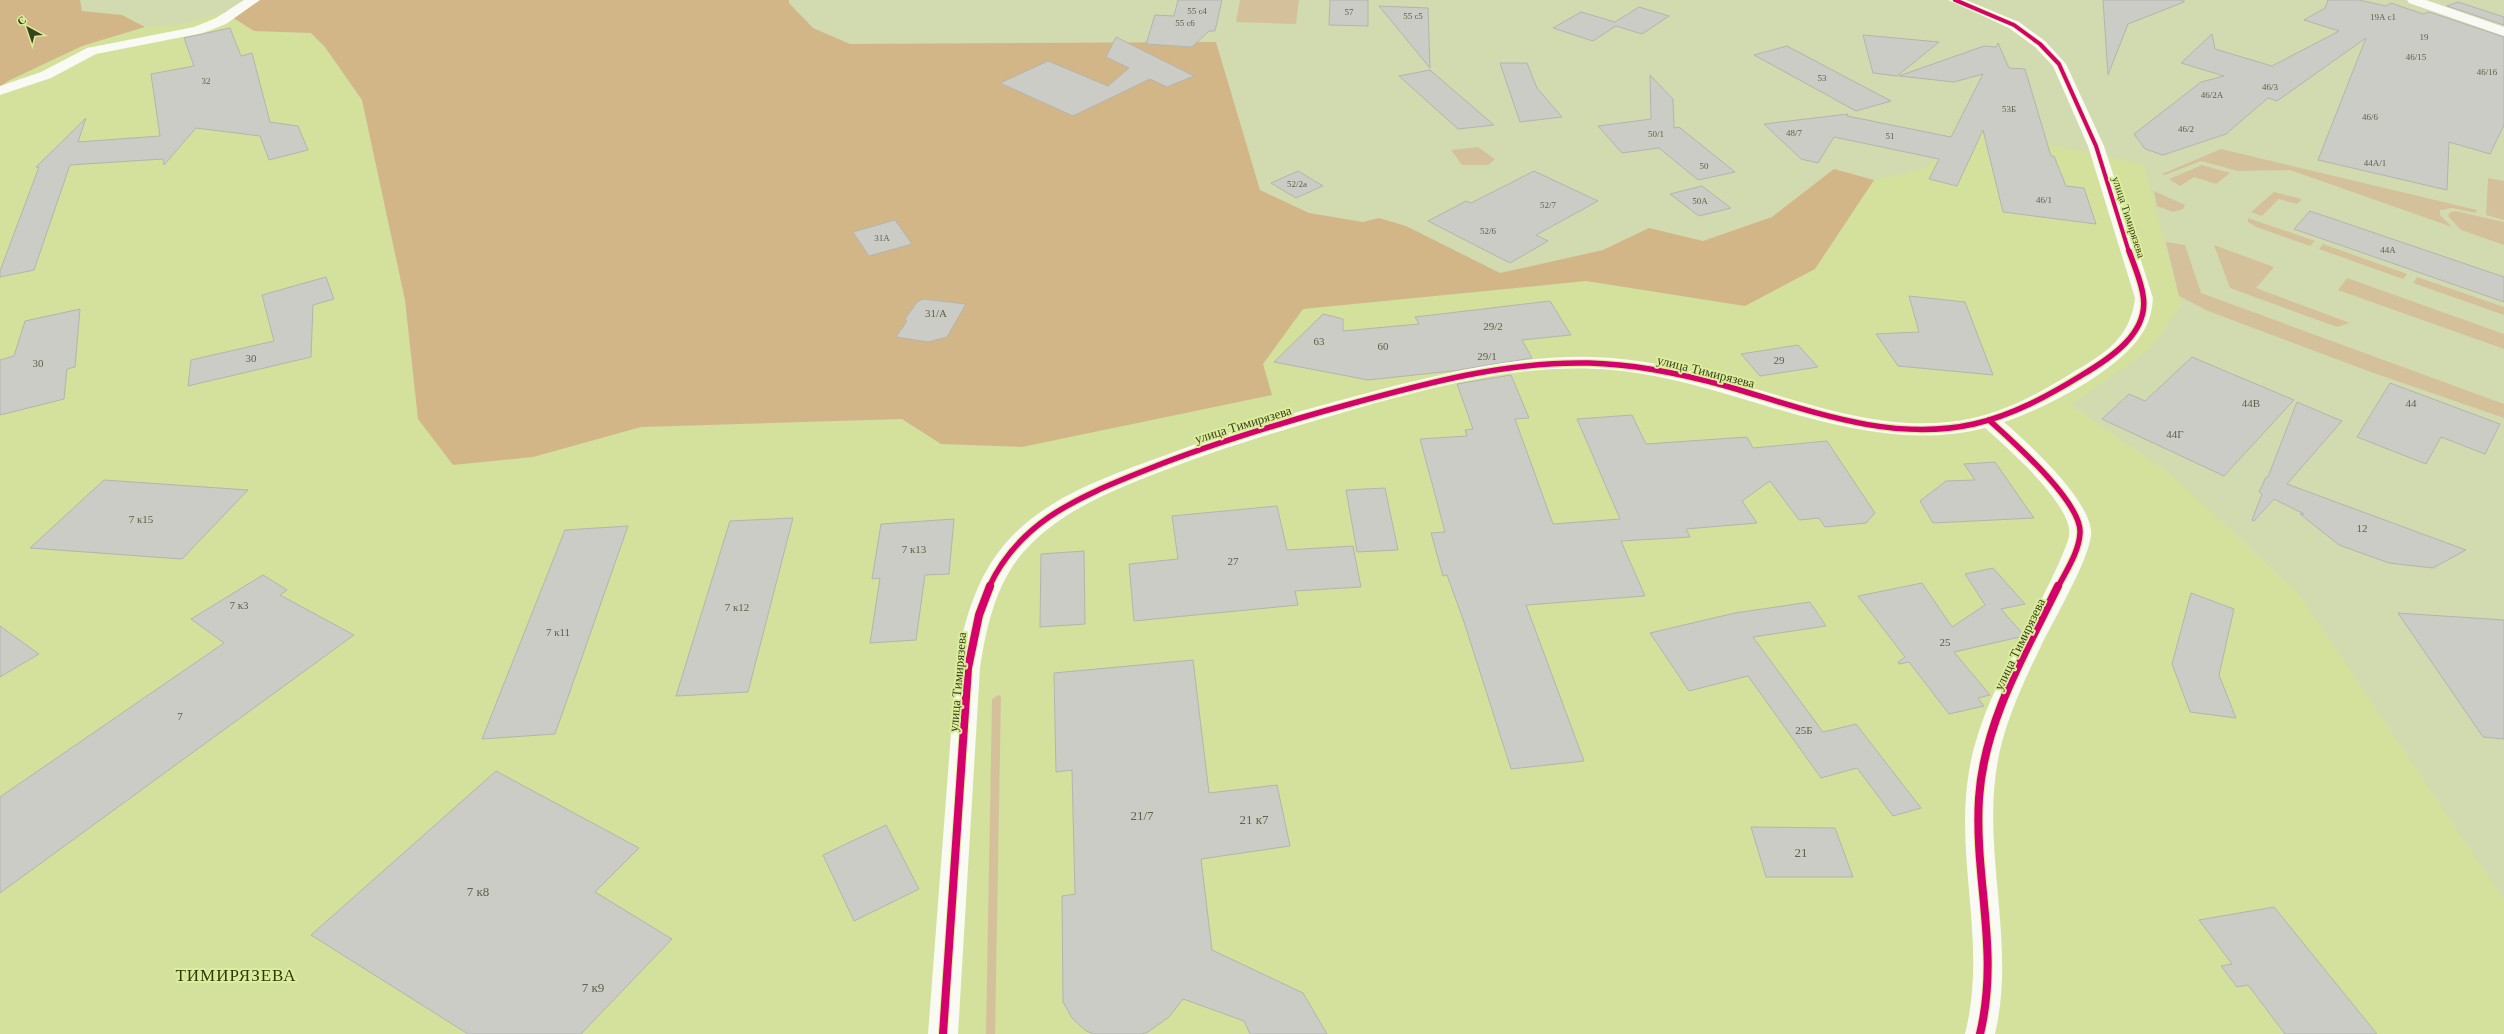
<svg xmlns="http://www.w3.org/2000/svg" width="2504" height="1034" viewBox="0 0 2504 1034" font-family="Georgia,serif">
  <rect width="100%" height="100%" fill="#d2dbaf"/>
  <path fill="#d3e19c" d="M224,12l30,19 57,2 14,14 37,53 43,200 13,119 115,38 108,-30 261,-8 39,25 331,-50 -9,-30 39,-55 284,-28 159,25 70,-37 59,-89 51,-11 15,-14 15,-31 189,41 37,140 -30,43 -80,57 101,70 127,119 205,306v134h-2504v-947l8,-6 74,-35 63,-19 38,-3z"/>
  <g fill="#d4c19b">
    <path d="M1240,0h59l-3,24 -60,-2z"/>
    <path d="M1478,147l17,12 -7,6h-26l-11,-15z"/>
    <path d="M2221,149l256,61 -1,3 -24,-5 -12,2v5l12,12 -162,-57 -52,1 -37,-10 -36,14 -3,-1z"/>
    <path d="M2202,165l28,8 -14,11 -22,-7 -14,9 -11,-7z"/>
    <path d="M2488,178l16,3v39l-18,-5z"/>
    <path d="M2154,191l31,14 -2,4 -10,3 -16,-6z"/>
    <path d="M2274,192l28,7 -5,5 -18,-5 -17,17 -11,-4z"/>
    <path d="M2455,211l49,11v23l-43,-15 -13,-14 2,-4z"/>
    <path d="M2248,218l67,23 -5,5 -54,-19 -8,-5z"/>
    <path d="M2166,242l19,3 16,48 303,111v14l-136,-47 -160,-60 -29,-15z"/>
    <path d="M2323,244l84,30 -4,5 -84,-30z"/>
    <path d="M2214,245l60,22 -18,21 94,35 -13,4 -107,-39z"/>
    <path d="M2417,277l87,30v8l-91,-32z"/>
    <path d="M2347,278l157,56v15l-166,-59z"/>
    <path d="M999,695l2,2 -6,337h-9l6,-335z"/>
  </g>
  <g fill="#d3b688">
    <path d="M0,0h80l2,11 40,4 23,12 -63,19 -74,35 -8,6z"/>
    <path d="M259,0h530v3l24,25 37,16 366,-2 44,148 49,23 54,9 16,-4 27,8 94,47 103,-23 46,-22 54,13 69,-24 62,-48 40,11 -59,89 -70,37 -159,-25 -283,28 -40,55 9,31 -250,52 -81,-3 -39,-25 -261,8 -108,30 -80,8 -35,-46 -13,-119 -43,-200 -37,-53 -14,-14 -57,-2 -30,-19z"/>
  </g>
  <g fill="#ccccc7" stroke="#b4b4ae">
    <path d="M1178,0h44l-7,31h-6l-17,16 -46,-3 9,-29 19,1z"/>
    <path d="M1330,0h38v26l-39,-1z"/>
    <path d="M2103,0h81v2l-56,22 -20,51z"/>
    <path d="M2328,0h31l27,6 5,-3 32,11 6,-2 75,25v88l-14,29 -41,-12 -2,48 -129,-30 48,-122 -89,63 -9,-3 -42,36 -63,21 -18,-6 -11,-15 67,-52 23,-6 -43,-13 31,-29 3,15 57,17 67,-35 -35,-11 21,-12z"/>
    <path d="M2458,2l46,15v8l-57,-19z"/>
    <path d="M1379,6l49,2 2,60z"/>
    <path d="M1639,7l30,9 -27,18 -26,-8 -23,15 -40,-13 28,-16 34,10z"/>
    <path d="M230,28l11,28 11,-3 18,69 28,4 10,24 -39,10 -9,-24 -64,-8 -32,37 -1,-6 -93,6 -36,105 -34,7v-6l39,-104h-3l50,-49 -8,24 82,-6 -9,-62 43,-8 -10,-28z"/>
    <path d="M1863,35l76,7 -42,34 -24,-3z"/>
    <path d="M1116,37l78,39 -27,11 -17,-8 -77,37 -73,-33 48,-22 60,25 21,-18 -23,-11z"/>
    <path d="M1998,43l11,25 16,1 26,87h3l12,30 18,2 12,36 -93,-12 -20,-82 -26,56 -28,-7 10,-20 -105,-22 -16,26 -17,-4 -37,-35 84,-10 -1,2 104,21 32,-63 -29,8 -55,-6 85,-30 12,1z"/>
    <path d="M1787,46l104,55 -35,10 -102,-56z"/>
    <path d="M1500,63h27l10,25 25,29 -42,5z"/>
    <path d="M1430,70l64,55 -36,4 -59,-53z"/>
    <path d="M1650,75l23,24 1,29 5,-1 56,45 -37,8 -39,-32 -37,5 -24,-27 53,-7z"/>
    <path d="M1298,171l25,15 -27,12 -25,-15z"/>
    <path d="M1534,171l64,30 -62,34 12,6 -38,22 -82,-42 38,-20 5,2z"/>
    <path d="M1702,186l29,22 -32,8 -29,-22z"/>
    <path d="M2310,211l194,66v25l-210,-73z"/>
    <path d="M895,220l17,24 -43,12 -16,-24z"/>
    <path d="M326,277l8,22 -21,6 -2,52 -123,29 3,-26 83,-19 -12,-46z"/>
    <path d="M1909,296l56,6 28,73 -95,-9 -22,-32 43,-2z"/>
    <path d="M923,299l43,5 -19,33 -19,5 -32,-5 11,-16 -2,-2 12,-17z"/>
    <path d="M1550,301l21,34 -49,5 10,18 -80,13 -84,9 -94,-18 49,-48 20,5v12l76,-7 -4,-7z"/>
    <path d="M80,309l-5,58 -8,2 -3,30 -64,16v-55l14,-4 11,-35z"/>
    <path d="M1798,345l20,22 -58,9 -19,-22z"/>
    <path d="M2192,357l102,43 -70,76 -122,-57 27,-25 16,7z"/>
    <path d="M1511,375l18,43 -14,1 38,105 67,-5 -43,-100 55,-4 14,29 101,-7 6,11 74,-7 48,72 -9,10 -41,4 -6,-9 -20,2 -29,-39 -28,20 15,22 -71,6 4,8 -69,4 24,55 -119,9 58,156 -73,8 -47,-147 -17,-47 -4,1 -12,-43 14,-1 -25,-93 47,-3 -2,-6 8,-1 -16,-45z"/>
    <path d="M2390,383l110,41 -15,30 -44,-17 -15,27 -69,-27z"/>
    <path d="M2297,402l45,19 -55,63 179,66 -33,18 -44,-5 -50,-18 -39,-31h4l-30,-15 -20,22 -2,-1 10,-26 -3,-2 7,-15h2z"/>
    <path d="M1995,462l39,56 -101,5 -13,-22 26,-20 29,-1 -11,-16z"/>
    <path d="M104,480l144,10 -66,69 -152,-11z"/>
    <path d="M1385,488l13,62 -41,2 -11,-62z"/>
    <path d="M1277,506l10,44 66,-4 8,41 -66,4 3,14 -164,16 -5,-57 49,-5 -6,-43z"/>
    <path d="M793,518l-45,174 -72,4 54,-175z"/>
    <path d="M954,519l-5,55 -24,1 -9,65 -46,3 10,-65 -8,1 9,-55z"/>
    <path d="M628,526l-73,208 -73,5 83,-209z"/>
    <path d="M1084,551l1,73 -45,3 1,-73z"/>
    <path d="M1993,568l32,36 -24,5 21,24 -2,4 -66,15 36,43 -12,3 6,8 -35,8 -40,-52 -10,2 -1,-2 7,-5 -47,-61 64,-13 30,44 33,-22 -20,-31z"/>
    <path d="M263,575l24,15 -7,5 74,40 -354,258v-96l224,-154 -33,-24z"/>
    <path d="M2191,593l43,16 -15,66 17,43 -46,-6 -18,-48z"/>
    <path d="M1810,602l16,24 -73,11 70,95 33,-8 65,84 -28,8 -36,-48 -36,10 -73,-102 -59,15 -39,-58 85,-20z"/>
    <path d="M2398,613l106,7v119l-21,-2z"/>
    <path d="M0,626l39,28 -39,23z"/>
    <path d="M1193,660l16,133 68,-8 13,61 -89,13 11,91 91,43 24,41h-77l-6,-13 -61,-22 -14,18 -21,15 -6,2h-48l-8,-3 -14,-13 -9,-16 -1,-106 13,-2 -3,-124 -16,2 -2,-99z"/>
    <path d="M496,771l143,77 -44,44 77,47 -91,95h-113l-157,-99z"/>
    <path d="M886,825l33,64 -65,32 -31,-66z"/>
    <path d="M1751,827l84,1 18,49h-87z"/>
    <path d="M2274,907l103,127h-92l-37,-49 -11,2 -16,-21 11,-2 -33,-44z"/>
  </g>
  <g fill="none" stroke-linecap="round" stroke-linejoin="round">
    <g fill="#f8faf3" fill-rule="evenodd">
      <path d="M244,0h16l-34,24 -23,9 -107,21 -45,24 -51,17v-9l41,-14 46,-24 107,-21 22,-9z"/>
      <path d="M2407,0h19l78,27v9l-95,-33z"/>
    </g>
    <path fill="#f8faf3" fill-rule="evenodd" d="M1948,0h18l53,22 26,19 21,23 38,82 49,152c-1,14 -4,26 -12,37 -23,36 -97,74 -137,87 25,22 83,75 87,108 3,22 -39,93 -50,116 -15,31 -30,63 -39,96 -26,97 16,195 -7,292h-30c23,-91 -11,-174 4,-263 14,-81 67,-149 97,-225 2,-5 4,-12 3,-18 -6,-31 -60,-79 -84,-100 -127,32 -247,-47 -373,-58 -86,-8 -175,16 -257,39 -59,17 -117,34 -174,55 -52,20 -110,40 -150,80 -34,33 -44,79 -51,124l-22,366h-30l28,-366c8,-49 22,-99 59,-135 41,-40 99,-59 151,-78 62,-24 126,-42 190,-59 76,-20 156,-41 235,-39 48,1 96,12 141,25 79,22 159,54 241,36 36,-8 68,-26 99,-45 33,-20 58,-34 63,-75l-47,-152 -35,-80 -18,-19 -26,-19z"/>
    <g stroke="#dcee9c" stroke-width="5.5">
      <path id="cycleway-far2" d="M1955,0l59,25 26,19 19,20 37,82 33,106"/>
    </g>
    <g stroke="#dcee9c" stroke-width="8">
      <g id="cycleway-far1">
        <path d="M1989,420c23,21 93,82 91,113 -1,19 -14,38 -22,54"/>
        <path d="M989,587c13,-28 34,-52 60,-70 31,-21 67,-35 102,-49 57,-23 117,-41 177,-58 85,-23 172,-49 261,-47 46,1 93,11 137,23 80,23 163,57 248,38 39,-9 74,-28 108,-49 27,-16 68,-42 61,-80 -2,-14 -9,-30 -14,-44"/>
      </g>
    </g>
    <g stroke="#dcee9c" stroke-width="10">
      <g id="cycleway">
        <path d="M943,1034l25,-366 11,-53 11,-29"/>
        <path d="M1980,1034c20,-83 -6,-154 -1,-236 5,-76 46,-145 79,-212"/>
      </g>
    </g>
    <use href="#cycleway-far2" stroke="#d6006c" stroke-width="4"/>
    <use href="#cycleway-far1" stroke="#d6006c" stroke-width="5.5"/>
    <use href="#cycleway" stroke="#d6006c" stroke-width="8"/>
  </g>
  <g text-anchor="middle" stroke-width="4" stroke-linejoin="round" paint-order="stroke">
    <g font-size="9" fill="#5e6449">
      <text x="1197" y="14">55 с4</text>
      <text x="1349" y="15">57</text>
      <text x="1413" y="19">55 с5</text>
      <text x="2383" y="20">19А с1</text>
      <text x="1185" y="26">55 с6</text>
      <text x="2424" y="40">19</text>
      <text x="2416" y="60">46/15</text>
      <text x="2487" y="75">46/16</text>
      <text x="1822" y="81">53</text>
      <text x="206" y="84">32</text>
      <text x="2270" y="90">46/3</text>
      <text x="2212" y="98">46/2А</text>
      <text x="2009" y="112">53Б</text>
      <text x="2370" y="120">46/6</text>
      <text x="2186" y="132">46/2</text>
      <text x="1794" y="136">48/7</text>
      <text x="1656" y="137">50/1</text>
      <text x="1890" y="139">51</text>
      <text x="2375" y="166">44А/1</text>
      <text x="1704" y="169">50</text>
      <text x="1297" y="187">52/2а</text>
      <text x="2044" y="203">46/1</text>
      <text x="1700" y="204">50А</text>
      <text x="1548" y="208">52/7</text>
      <text x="1488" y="234">52/6</text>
      <text x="882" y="241">31А</text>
      <text x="2388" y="253">44А</text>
    </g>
    <g font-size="11" fill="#3a411f" stroke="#dcee9c">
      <text transform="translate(2129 217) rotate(72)" y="4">улица Тимирязева</text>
    </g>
    <g font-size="11" fill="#5e6449">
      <text x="936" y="317">31/А</text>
      <text x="1493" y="330">29/2</text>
      <text x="1319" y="345">63</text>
      <text x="1383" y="350">60</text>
      <text x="1487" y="360">29/1</text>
      <text x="251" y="362">30</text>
      <text x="1779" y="364">29</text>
      <text x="38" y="367">30</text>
      <text x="2251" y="407">44В</text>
      <text x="2411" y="407">44</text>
      <text x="2175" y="438">44Г</text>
      <text x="141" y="523">7 к15</text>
      <text x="2362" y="532">12</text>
      <text x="914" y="553">7 к13</text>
      <text x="1233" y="565">27</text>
      <text x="239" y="609">7 к3</text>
      <text x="737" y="611">7 к12</text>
      <text x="558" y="636">7 к11</text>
      <text x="1945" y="646">25</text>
      <text x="180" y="720">7</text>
      <text x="1804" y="734">25Б</text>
    </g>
    <g font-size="13" fill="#3a411f" stroke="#dcee9c">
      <text transform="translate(1706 371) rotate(14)" y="5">улица Тимирязева</text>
      <text transform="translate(1243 424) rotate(-17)" y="5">улица Тимирязева</text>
      <text transform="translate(2019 644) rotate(-64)" y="5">улица Тимирязева</text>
      <text transform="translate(957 682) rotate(-85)" y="5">улица Тимирязева</text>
    </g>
    <g font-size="13" fill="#5e6449">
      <text x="1142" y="820">21/7</text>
      <text x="1254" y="824">21 к7</text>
      <text x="1801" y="857">21</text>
      <text x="478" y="896">7 к8</text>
      <text x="593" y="992">7 к9</text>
    </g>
    <g font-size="17" letter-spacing="1" fill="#30380d" stroke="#dcee9c">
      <text x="236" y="981">ТИМИРЯЗЕВА</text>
    </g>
  </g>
  <g transform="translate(28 28) rotate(320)" stroke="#dcee9c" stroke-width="3" paint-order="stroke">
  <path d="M0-3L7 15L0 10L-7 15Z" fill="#3a411f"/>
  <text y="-6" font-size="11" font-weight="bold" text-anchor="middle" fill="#3a411f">С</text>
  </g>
</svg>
